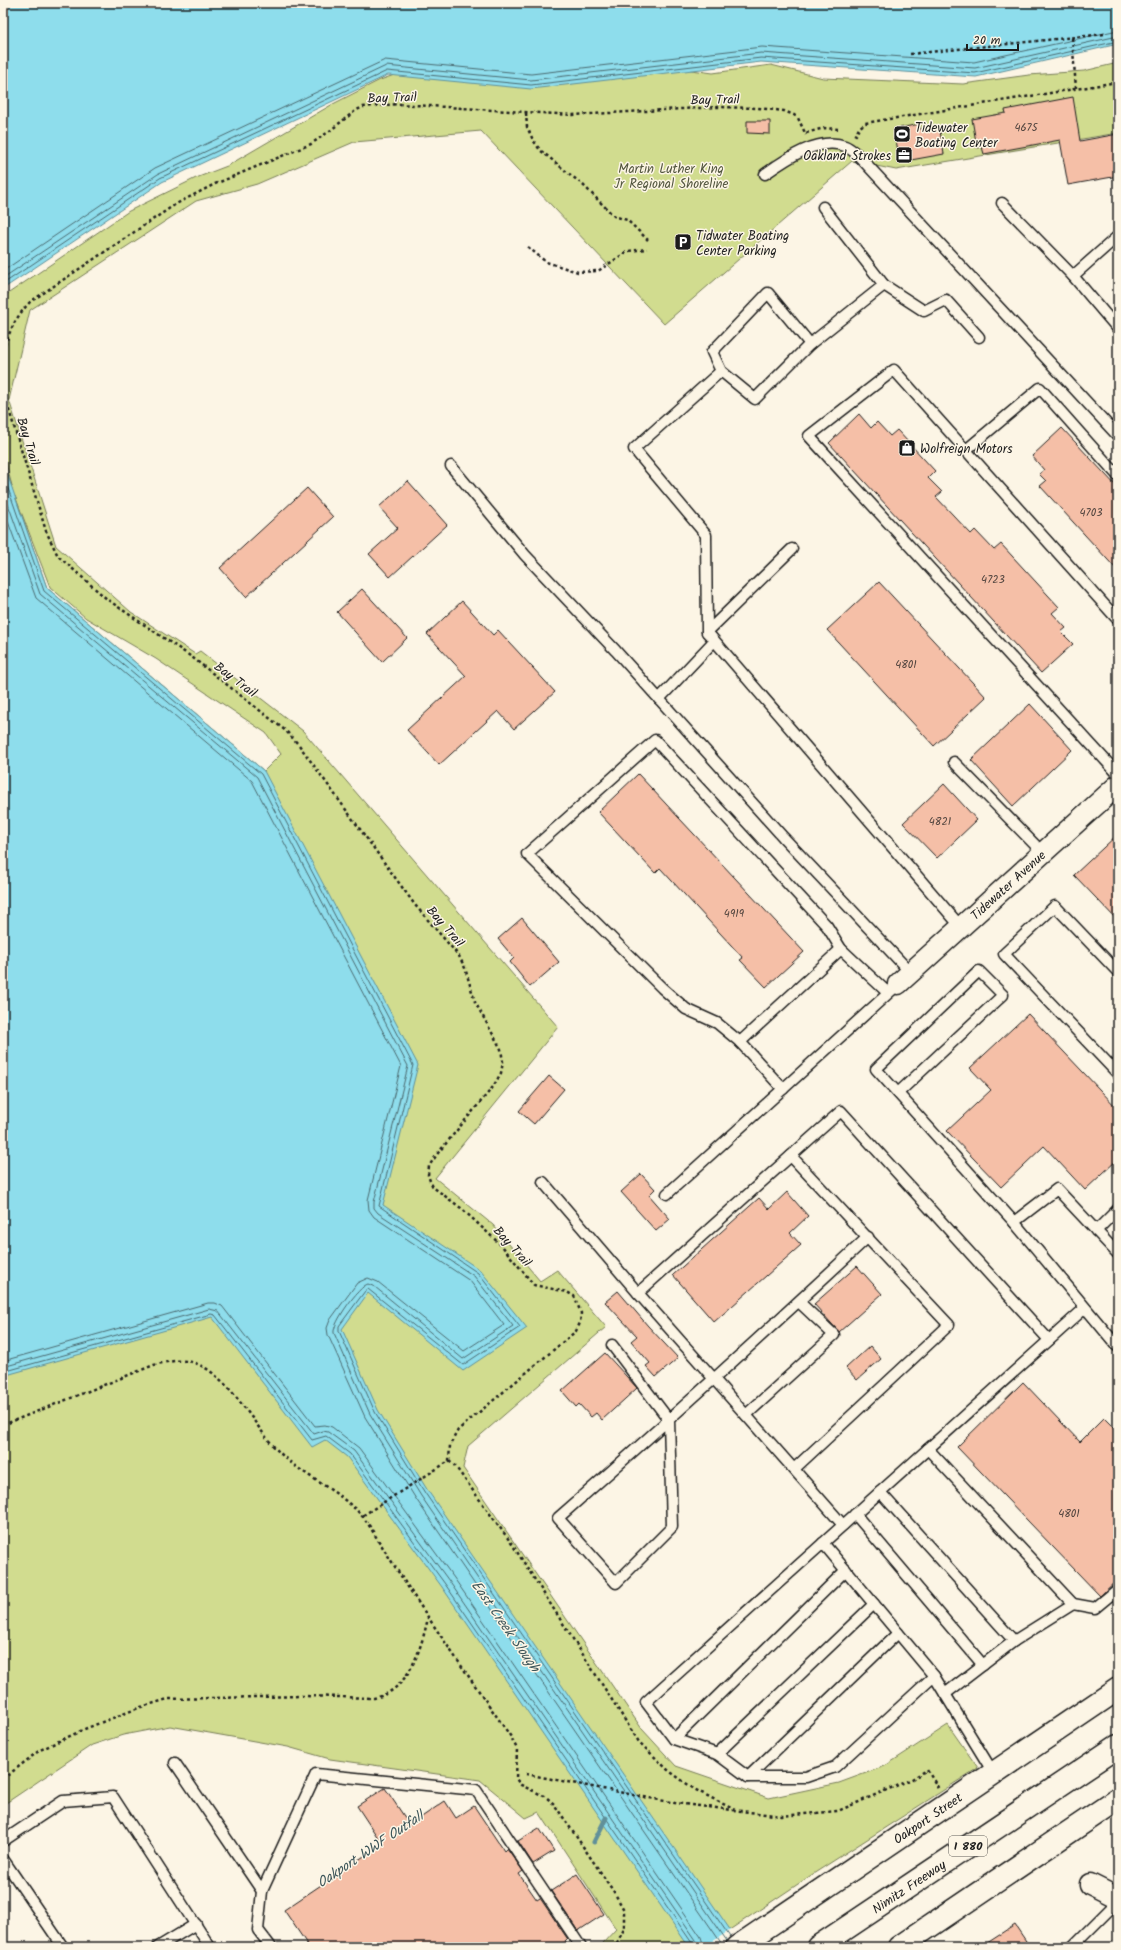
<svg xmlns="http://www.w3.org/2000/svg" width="1121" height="1950" viewBox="0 0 1121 1950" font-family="Kalam,sans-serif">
  <rect width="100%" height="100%" fill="#fcf5e5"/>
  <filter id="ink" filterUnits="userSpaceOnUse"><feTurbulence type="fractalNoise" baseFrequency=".025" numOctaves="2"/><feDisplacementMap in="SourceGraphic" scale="8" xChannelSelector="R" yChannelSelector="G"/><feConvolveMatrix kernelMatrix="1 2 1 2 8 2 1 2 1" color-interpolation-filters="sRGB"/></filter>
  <g filter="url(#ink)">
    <path fill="#d1dc8f" stroke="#767c56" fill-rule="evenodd" d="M634,62l79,11 58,-8 52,13 140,6 66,-9 55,-4 34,-8v70l-222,37 -44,-9 -188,163 -183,-193 -127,11 -97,42 -61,17 -166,109 -21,90 47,146 75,66 64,42 5,-3 103,80 255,296 -123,151 58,47 47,56 17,-11 49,57 -138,119 -5,22 179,261 34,37 93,32 70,-15 46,-17 63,-41 30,43 -165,106 -109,73h-98l-3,-4 13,-14 -77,-117 -13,6 -46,-38 -150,-21 -42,-12 -118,-21 -47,9 -31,10 -89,60v-1343l9,24 -9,-35v-154l126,-86 67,-33 31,-12 106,-62 47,-24 20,-7zM15,496l35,91 36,31 70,41 110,74 15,21 -17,17 -217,-183z"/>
    <g fill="#8eddec" stroke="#609099">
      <path d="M3,3h1115v41l-142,33 -215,-15 -230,27 -143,-14 -226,107 -159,107z"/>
      <path d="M3,462l44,126 217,183 154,294 -35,140 97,65 47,58 -64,43 -95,-78 -26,36 36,81 50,81 314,456h-53l-247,-360 -95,-130 -22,-17 -13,7 -100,-130 -209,59z"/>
    </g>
    <path fill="#fcf5e5" d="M732,1929l12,18h-40z"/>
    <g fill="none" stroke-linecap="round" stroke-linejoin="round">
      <g stroke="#4a696f" stroke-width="1">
        <path d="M3,271l152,-103 230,-108 146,14 231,-27 212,15 144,-32"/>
        <path d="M3,278l155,-104 228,-108 145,14 230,-27 214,15 143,-32"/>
        <path d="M3,284l157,-106 227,-107 144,14 230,-27 214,15 143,-32"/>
        <path d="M3,474l41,117 217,183 152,291 -34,141 99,67 42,54 -57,38 -95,-76 -3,2 -26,35v5l36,81 50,81 305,444"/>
        <path d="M3,490l37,104 217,183 151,289 -34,136v6l4,5 96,63 39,50 -50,33 -88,-72 -7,-3c-9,2 -36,40 -34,49l36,81 51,82 306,445"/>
        <path d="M3,508l33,90 216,183 149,285 -33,134 1,10 5,7 96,64 34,44 -40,26 -86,-69 -10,-4 -11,5 -27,37 -3,8 1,7 37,82 51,82 308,448"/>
        <path d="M3,1361l205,-58h7l7,3 93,120 10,-1 7,2 27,21 95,130 247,359 3,10"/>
        <path d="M3,1367l206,-58 9,2 96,123 9,-3 5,1 26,19 95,130 247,359 1,7"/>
        <path d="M3,1372l208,-58 4,1 97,125 14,-4 24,18 95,130 247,359v4"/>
      </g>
      <path stroke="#609099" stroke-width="5" d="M594,1842l12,-24"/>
    </g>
    <g fill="#f5bfa7" stroke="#1c1c1c">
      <path d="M1073,97l7,44 38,-7v42l-50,9 -8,-45 -76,14 -2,-7 -5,1 -5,-29 34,-6 -1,-3z"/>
      <path d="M747,121h23v13l-23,-1z"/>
      <path d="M920,124v5l19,-3 5,28 -44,8 -6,-33z"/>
      <path d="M859,414l12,14 6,-6 13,14 7,-6 38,41 -7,7 14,14 -6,5 35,37 4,-4 19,20 7,-6 58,63 -7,6 14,15 -5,4 12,12 -32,29 -212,-230z"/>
      <path d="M1062,428l56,60v83l-78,-85 6,-5 -7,-7 5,-4 -12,-14z"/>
      <path d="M408,481l39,44 -57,52 -21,-23 29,-26 -19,-21z"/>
      <path d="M307,488l26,29 -87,80 -26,-29z"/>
      <path d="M879,582l107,115 -52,49 -107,-116z"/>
      <path d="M362,589l45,49 -25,24 -45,-50z"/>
      <path d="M462,601l31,34 5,-5 57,62 -41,37 -16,-18 -59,54 -32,-35 59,-54 -39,-42z"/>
      <path d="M1030,704l42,46 -59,56 -42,-46z"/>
      <path d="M638,774l166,178 -38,35 -26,-27 3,-2 -83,-90 -5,5 -57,-61z"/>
      <path d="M944,784l33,36 -40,38 -34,-35z"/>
      <path d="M1118,834v87l-44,-46z"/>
      <path d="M522,918l37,44 -29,25 -20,-25 4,-4 -16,-19z"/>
      <path d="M1028,1014l90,95v50l-33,31 -41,-44 -43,41 -54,-56 44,-41 -21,-22z"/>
      <path d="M549,1076l15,13 -30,35 -15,-13z"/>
      <path d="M641,1174l14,15 -6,6 21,24 -14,12 -35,-39z"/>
      <path d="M787,1192l21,24 -18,17 11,12 -87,77 -41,-47 86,-77 10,11z"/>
      <path d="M857,1266l25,28 -43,38 -25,-28z"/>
      <path d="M618,1291l30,35 30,32 -22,19 -10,-11 4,-3 -19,-22 6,-5 -32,-34z"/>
      <path d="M870,1346l11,13 -24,21 -11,-12z"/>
      <path d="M605,1353l32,35 -35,32 -6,-7 -5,4 -12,-13 -3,3 -14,-16z"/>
      <path d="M1023,1382l57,60 24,-24 14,14v147l-18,17 -143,-149z"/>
      <path d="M385,1788l25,37 35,-24 11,17 18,-12 30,45 3,-3 16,23 -4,3 18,26 3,-2 27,40 -3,3 4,6h-259l-25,-37 98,-66 -25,-38z"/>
      <path d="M539,1828l15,23 -21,13 -15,-23z"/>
      <path d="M577,1874l27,40 -26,17 -27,-40z"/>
      <path d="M1015,1925l15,22h-49z"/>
    </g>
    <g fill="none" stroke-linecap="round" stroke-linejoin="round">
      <g stroke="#1c1c1c" stroke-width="13">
        <g id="service">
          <path d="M765,174c21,-15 54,-38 80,-28 5,2 9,6 13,9l260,281"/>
          <path d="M1002,203l71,73"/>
          <path d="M1118,236l-45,40 45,53"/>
          <path d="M884,285l40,26 22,-11 33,37"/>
          <path d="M810,344l74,-59 -61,-78"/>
          <path d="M721,371l34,28 55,-55 -42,-51 -56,59 9,19 -87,78 72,86 1,97 254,295"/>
          <path d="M966,450l74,-62 78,88"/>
          <path d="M451,466l74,89 91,96 167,186 128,136"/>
          <path d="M1118,620l-224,-250 -85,66 309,338"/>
          <path d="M707,632l85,-83"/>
          <path d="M659,699l55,-58"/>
          <path d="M954,762l89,91"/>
          <path d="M1118,972l-63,-66 -51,48 114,120"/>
          <path d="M740,1042l101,-93"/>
          <path d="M783,1089l-43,-47 -23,-19 -31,-14 -24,-21 -135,-134 128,-114 172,186 14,23 47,44"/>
          <path d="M898,1093l105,-98 -24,-24 -103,98 138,153 104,125"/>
          <path d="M791,1156l158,169 -155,144"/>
          <path d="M543,1182l95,111"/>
          <path d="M667,1194l225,-204"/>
          <path d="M1014,1222l43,-33 61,65"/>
          <path d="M1096,1231l22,-22"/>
          <path d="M612,1345l57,75 3,107 -56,56 -58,-65c105,-92 208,-186 310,-281"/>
          <path d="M746,1415l88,-80 -35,-33"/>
          <path d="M928,1449l145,155 -59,37"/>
          <path d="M880,1492l134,149 -69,53"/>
          <path d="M855,1514l128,151"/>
          <path d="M843,1525l-205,-232 203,-182 208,229"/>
          <path d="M823,1543l111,133"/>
          <path d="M1073,1604l22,4 23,-19"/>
          <path d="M674,1739l172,-169"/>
          <path d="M717,1754l157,-150"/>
          <path d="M175,1763l87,128"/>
          <path d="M994,1774l-60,-98 -99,91 -29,10h-58l-31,-23 -43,-15 -28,-37 439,-394"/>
          <path d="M748,1777l150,-144"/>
          <path d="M3,1841l60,-40 50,-4 97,150"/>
          <path d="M3,1859l60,88"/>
          <path d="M158,1947l38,-23"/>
          <path d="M271,1947l-13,-17 4,-39 54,-117 160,16 105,157"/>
          <path d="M1072,1947l46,-46"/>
        </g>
      </g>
      <g stroke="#1c1c1c" stroke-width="23">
        <g id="minor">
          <path id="s1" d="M898,984l220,-199"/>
          <path d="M1090,1884l28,14"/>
        </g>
      </g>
      <g stroke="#1c1c1c" stroke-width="25">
        <g id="secondary">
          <path id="s2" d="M737,1947l381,-258"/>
        </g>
      </g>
      <g stroke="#1c1c1c" stroke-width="25">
        <g id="motorway">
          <path id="s3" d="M818,1947l300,-201"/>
          <path d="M899,1947l219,-148"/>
        </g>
      </g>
      <g stroke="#1c1c1c" stroke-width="2.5" stroke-dasharray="3 3" stroke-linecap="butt">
        <path d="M1072,38l4,50"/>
        <path d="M910,54l195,-20"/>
        <path d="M526,113l1,14 6,13 7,10 43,35 31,31 13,4 21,20"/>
        <path d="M806,133l18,-5 14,1"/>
        <path d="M854,134l2,1 3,-7 6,-5 253,-41"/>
        <path d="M528,247l18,15 32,10 20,-1 30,-20 19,-2"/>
        <path d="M3,351c7,-21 12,-33 27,-49l146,-98 39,-20 96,-40 16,-11 28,-22 8,-4 35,-3 175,11 145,-8 40,1 26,3 10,4 4,3 8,17"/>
        <path d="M3,386l2,11 41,134 12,25 50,44 85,58 93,73 13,14 116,160 44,51 6,12 10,34 26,47 2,13 -2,11 -8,14 -55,66 -9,13 -1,9 2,6 3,6 28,21 41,38 32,39 33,7 7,4 7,17 -1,10 -4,8 -118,99 -8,15 -1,16 -87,55"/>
        <path d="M3,1425l151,-60c11,-3 22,-5 33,-4 38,6 65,63 91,90 24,25 60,38 84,65 7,8 12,18 18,27 12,19 24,38 36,56 31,47 63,92 95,138l6,12 -1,30 5,6 25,12 8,7 60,88 10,18v19l-9,18"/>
        <path d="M449,1461l6,5 57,78 127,198 29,28 26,19 41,21"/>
        <path d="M526,1774l149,29 107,13 56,-5 74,-32 15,-9 12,19"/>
        <path d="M3,1779l37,-29 47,-22 54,-21 27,-8 135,-3 71,2c35,-7 47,-49 54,-80"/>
      </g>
      <use href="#service" stroke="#fcf5e5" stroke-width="10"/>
      <use href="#minor" stroke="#fcf5e5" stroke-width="20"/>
      <use href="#secondary" stroke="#fcf5e5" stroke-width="22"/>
      <use href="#motorway" stroke="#fcf5e5" stroke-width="22"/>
    </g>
  </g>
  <defs>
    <g id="stadium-square" transform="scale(0.9)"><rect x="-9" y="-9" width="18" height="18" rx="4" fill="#1c1c1c" stroke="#fcf5e5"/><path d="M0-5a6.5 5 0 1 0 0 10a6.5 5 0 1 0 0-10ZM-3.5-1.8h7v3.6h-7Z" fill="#fff"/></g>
    <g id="office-square" transform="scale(0.9)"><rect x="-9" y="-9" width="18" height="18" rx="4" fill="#1c1c1c" stroke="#fcf5e5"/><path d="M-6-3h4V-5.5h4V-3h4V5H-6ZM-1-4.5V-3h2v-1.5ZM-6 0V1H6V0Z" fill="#fff"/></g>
    <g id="parking-square" transform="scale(0.9)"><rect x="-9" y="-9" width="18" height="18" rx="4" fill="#1c1c1c" stroke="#fcf5e5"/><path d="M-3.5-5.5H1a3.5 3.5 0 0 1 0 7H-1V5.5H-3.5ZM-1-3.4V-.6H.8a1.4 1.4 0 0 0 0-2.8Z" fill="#fff"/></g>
    <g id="shop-square" transform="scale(0.9)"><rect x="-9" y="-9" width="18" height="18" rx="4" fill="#1c1c1c" stroke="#fcf5e5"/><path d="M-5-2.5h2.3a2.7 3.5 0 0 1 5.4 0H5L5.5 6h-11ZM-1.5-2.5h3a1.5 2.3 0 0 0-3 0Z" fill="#fff"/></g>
  </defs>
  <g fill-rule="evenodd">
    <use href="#stadium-square" x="902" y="134"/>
    <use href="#office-square" x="904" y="155"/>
    <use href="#parking-square" x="683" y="242"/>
    <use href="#shop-square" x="907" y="448"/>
  </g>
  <g text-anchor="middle" stroke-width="3" stroke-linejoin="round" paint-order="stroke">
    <g font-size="11" fill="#52453f">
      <text x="1026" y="131">4675</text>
      <text x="1091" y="516">4703</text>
      <text x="993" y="583">4723</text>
      <text x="906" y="668">4801</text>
      <text x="940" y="825">4821</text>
      <text x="734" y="917">4919</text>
      <text x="1069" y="1517">4801</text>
    </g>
    <rect fill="#fcf5e5" stroke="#5f5d58" stroke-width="1" x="949" y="1836" width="38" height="20" rx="3"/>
    <g font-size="12" font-weight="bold" fill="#1c1c1c">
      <text x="968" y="1850">I 880</text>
    </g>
    <g font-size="13" fill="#1c1c1c" stroke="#fcf5e5">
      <text transform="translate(392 97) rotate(-2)" y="5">Bay Trail</text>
      <text transform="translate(715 99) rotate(-1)" y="5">Bay Trail</text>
      <text transform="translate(29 441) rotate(73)" y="5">Bay Trail</text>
      <text transform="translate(236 679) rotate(37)" y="5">Bay Trail</text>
      <text dy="5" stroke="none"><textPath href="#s1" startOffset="148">Tidewater Avenue</textPath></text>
      <text transform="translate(446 926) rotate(49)" y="5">Bay Trail</text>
      <text transform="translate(513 1246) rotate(48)" y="5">Bay Trail</text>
      <text dy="5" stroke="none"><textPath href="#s2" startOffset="230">Oakport Street</textPath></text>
      <text dy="5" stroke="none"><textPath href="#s3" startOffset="109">Nimitz Freeway</textPath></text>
    </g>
    <g font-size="13" fill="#1c1c1c" stroke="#fcf5e5" text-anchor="start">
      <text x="915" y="132">Tidewater<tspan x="915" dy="15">Boating Center</tspan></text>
      <text x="891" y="160" text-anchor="end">Oakland Strokes</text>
      <text x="696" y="240">Tidwater Boating<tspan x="696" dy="15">Center Parking</tspan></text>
      <text x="920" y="453">Wolfreign Motors</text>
    </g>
    <g font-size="13" fill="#52563e" stroke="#fcf5e5">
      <text x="671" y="173">Martin Luther King<tspan x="671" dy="15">Jr Regional Shoreline</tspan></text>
    </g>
    <g font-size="14" font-style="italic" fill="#3e565a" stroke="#fcf5e5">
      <text transform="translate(506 1626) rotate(55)" y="5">East Creek Slough</text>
      <text transform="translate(370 1849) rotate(-34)" y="5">Oakport WWF Outfall</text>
    </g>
  </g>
  <rect width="1121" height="1950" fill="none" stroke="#fcf5e5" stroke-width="16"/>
  <rect x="8" y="8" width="1105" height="1934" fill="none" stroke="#1c1c1c" stroke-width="1.5" filter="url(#ink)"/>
  <path d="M967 44v6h51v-6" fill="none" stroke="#1c1c1c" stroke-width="2"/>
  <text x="973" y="44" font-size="12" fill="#1c1c1c" stroke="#fcf5e5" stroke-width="3" paint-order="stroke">20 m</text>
</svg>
